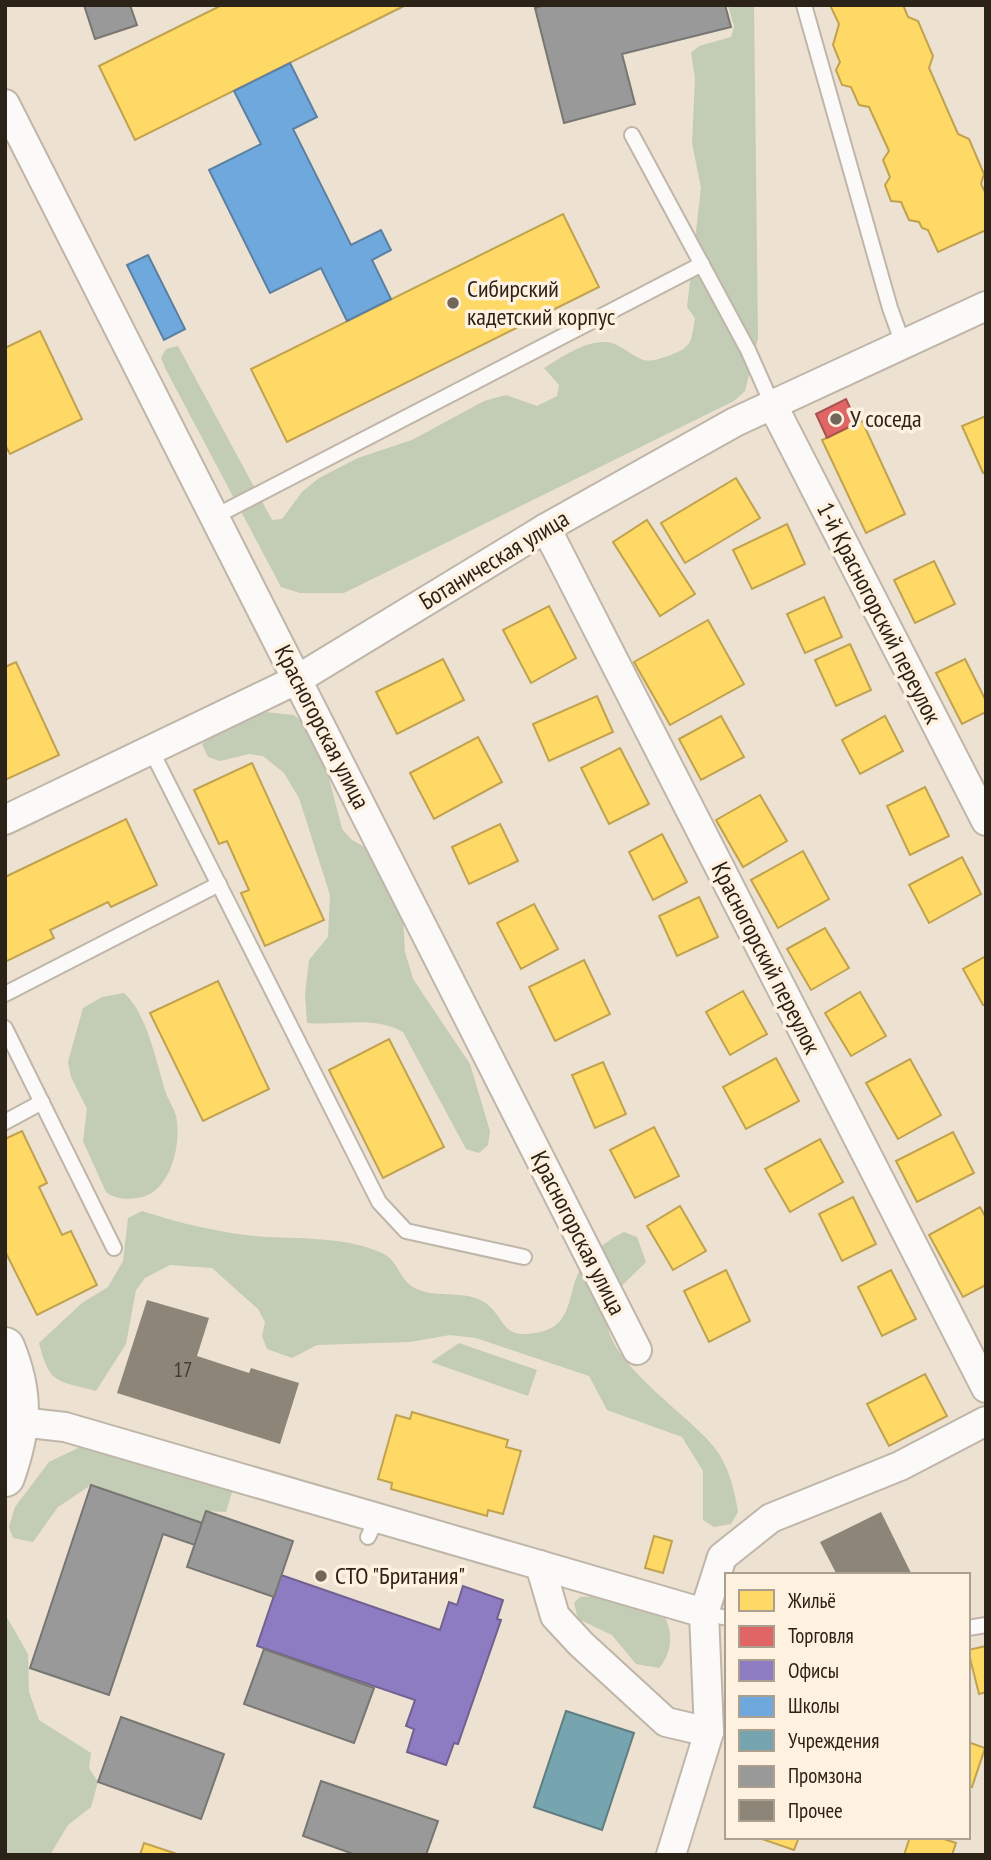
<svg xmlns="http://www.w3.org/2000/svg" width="991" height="1860" viewBox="0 0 991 1860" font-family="'PT Sans Narrow',sans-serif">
  <rect width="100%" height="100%" fill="#ede1d1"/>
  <g fill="#c3ccb4">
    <path d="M728,5h26l4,333 -13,53 -11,10 -390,192h-44l-19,-6 -116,-219 -4,-10 5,-9 12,-3 94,174 10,-1 20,-27 17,-14 39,-20 54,-18 72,-39 22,-6 31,11 20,-10 2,-11 -15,-17c18,-11 39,-26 60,-26 16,0 26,14 40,18 7,2 14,-1 21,-3 26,-9 26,-12 30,-39l-8,-11 14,-119 -9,-45 3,-65 -4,-25 8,-7 32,-9 3,-10z"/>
    <path d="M265,712l29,3 24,20 24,94 10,11 48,27 5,85 8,27 57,85 20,67 -2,14 -9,8 -13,-4 -63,-117c-30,-17 -63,-6 -96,-9l-2,-29 4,-34 19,-23 2,-42 -31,-97 -15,-25 -21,-17 -14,-2 -29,7 -12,-4 -6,-13 23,-20z"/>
    <path d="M124,993c24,21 33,74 43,103 3,6 7,13 9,20 6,27 -5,74 -34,81 -12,3 -26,3 -36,-5l-23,-51 4,-32 -16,-32 -3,-15 15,-54 19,-11z"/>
    <path d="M142,1211c40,13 82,23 125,26 38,2 79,0 115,16 16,7 17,26 31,34 20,12 47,3 67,13 28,13 16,44 64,31 29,-8 24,-41 36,-61 9,-15 28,-31 44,-38l13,5 9,25c-11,12 -33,29 -38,45 -15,48 80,106 106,140 14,17 21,44 24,65l-7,12 -17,3 -11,-7v-49l-21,-34 -75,-27 -18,-34 -113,-38 -26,-3 -40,7 -93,3 -25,13 -25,-9 -5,-13 3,-14 -7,-13 -46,-41 -42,-3 -25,13 -9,12 -10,54 -30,47c-40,-11 -46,-6 -57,-48l43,-40 26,-16 15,-26 5,-43z"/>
    <path d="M459,1343l78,27 -9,26 -97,-34z"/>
    <path d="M80,1447l55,4 91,32 6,9 -6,20 -20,-1 -4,12 -111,-38 -33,22 -25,35 -20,-4 -4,-11 6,-20 34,-45z"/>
    <path d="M597,1596l68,22c9,16 6,37 -6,50l-23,-4 -24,-29 -34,-16 -4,-16 6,-6z"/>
    <path d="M5,1614l23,40 1,38 10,28 52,33 -2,15 9,14 -7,25 -23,18 -18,30h-45z"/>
  </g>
  <g fill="#ffd966" stroke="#c0a24f" stroke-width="2">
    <path d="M222,5h184l-271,135 -36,-74z"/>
    <path d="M830,5h73l5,12 10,4 15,35 -4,12 29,66 11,5 15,35 -3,10 5,10v36l-48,22 -10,-22 -6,-2 -3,-6 -10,-2 -8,-18 -10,-1 -6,-16 5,-8 -7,-17 6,-9 -20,-44 -10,-2 -8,-18 -9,-2 -6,-15 4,-8 -7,-17 6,-21z"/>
    <path d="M563,214l36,73 -312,155 -36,-73z"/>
    <path d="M40,331l42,88 -72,35 -5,-9v-97z"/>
    <path d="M986,416v56l-3,1 -21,-47z"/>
    <path d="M862,421l43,93 -39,19 -44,-93z"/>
    <path d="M736,478l24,40 -75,45 -24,-40z"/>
    <path d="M647,520l48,74 -35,22 -47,-74z"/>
    <path d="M787,524l18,40 -53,25 -19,-39z"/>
    <path d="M934,561l21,43 -40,19 -21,-43z"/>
    <path d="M824,597l18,40 -37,16 -18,-39z"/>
    <path d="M549,606l27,52 -45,25 -28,-53z"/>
    <path d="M708,620l36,64 -74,41 -36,-63z"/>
    <path d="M850,644l21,46 -35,16 -21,-46z"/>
    <path d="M443,659l21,41 -67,34 -21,-42z"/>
    <path d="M965,659l21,42v11l-24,12 -26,-51z"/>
    <path d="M16,662l43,93 -54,25v-113z"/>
    <path d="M597,696l16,36 -64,29 -16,-37z"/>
    <path d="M721,716l23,41 -43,23 -22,-41z"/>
    <path d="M885,716l18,35 -43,23 -18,-34z"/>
    <path d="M478,737l24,45 -68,37 -24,-46z"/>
    <path d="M620,748l29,56 -40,20 -28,-56z"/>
    <path d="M252,763l72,157 -59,26 -24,-53 8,-3 -22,-49 -8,3 -25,-54z"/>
    <path d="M925,787l24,49 -39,19 -23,-49z"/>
    <path d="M760,795l27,46 -44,26 -27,-47z"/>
    <path d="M126,819l31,66 -46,22 -3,-5 -58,28 4,8 -49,24v-85z"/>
    <path d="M500,824l18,37 -49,23 -17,-37z"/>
    <path d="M662,834l25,48 -34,18 -24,-48z"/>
    <path d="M803,851l26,48 -51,29 -27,-48z"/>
    <path d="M962,857l19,37 -52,29 -20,-38z"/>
    <path d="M699,897l19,40 -41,19 -18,-40z"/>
    <path d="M534,904l24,45 -37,20 -24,-46z"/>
    <path d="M825,928l24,40 -38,22 -24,-41z"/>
    <path d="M986,956v48l-3,1 -20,-36z"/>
    <path d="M584,960l26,54 -55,27 -26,-54z"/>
    <path d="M218,981l51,108 -66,32 -53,-108z"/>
    <path d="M743,991l24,43 -37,21 -24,-43z"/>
    <path d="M860,992l26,44 -35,20 -26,-43z"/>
    <path d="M389,1039l55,108 -61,31 -54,-108z"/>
    <path d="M776,1058l23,43 -53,28 -23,-42z"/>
    <path d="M910,1059l31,56 -43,24 -32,-56z"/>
    <path d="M603,1062l23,52 -31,14 -23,-53z"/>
    <path d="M654,1127l25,49 -44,22 -25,-48z"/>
    <path d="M22,1131l25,52 -8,4 23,48 9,-4 26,54 -60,30 -32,-64v-112z"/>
    <path d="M953,1132l21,41 -57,29 -21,-41z"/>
    <path d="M820,1139l23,43 -53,30 -25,-43z"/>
    <path d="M853,1197l23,47 -34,17 -23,-47z"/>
    <path d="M680,1206l26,45 -33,19 -26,-44z"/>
    <path d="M980,1207l6,11v67l-23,12 -34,-62z"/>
    <path d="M726,1270l24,51 -41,21 -25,-51z"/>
    <path d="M891,1270l25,49 -34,17 -24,-49z"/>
    <path d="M925,1374l22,42 -58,30 -22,-42z"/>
    <path d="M412,1412l96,28 -2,7 15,4 -18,63 -15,-4 -1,6 -96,-27 1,-6 -14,-4 18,-64 14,4z"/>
    <path d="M654,1536l18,5 -9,32 -18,-5z"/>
    <path d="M986,1646v46l-7,2 -11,-44z"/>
    <path d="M968,1742l17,6 -13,39 -4,-1z"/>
    <path d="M756,1837h43l-5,13z"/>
    <path d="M910,1837h28l18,6 -4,12h-48z"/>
    <path d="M144,1843l36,12h-40z"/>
  </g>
  <path fill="#e06666" stroke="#aa524f" stroke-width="2" d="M846,399l11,24 -30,15 -11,-24z"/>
  <path fill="#8e7cc3" stroke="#716190" stroke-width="2" d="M281,1575l159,55 9,-28 8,3 6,-19 40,14 -6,19 4,1 -43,124 -4,-1 -8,22 -39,-13 7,-23 -8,-3 9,-26 -158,-54z"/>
  <g fill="#6fa8dc" stroke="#5b80a1" stroke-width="2">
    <path d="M290,63l27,54 -24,12 58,116 30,-15 10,20 -19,10 19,39 -44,22 -26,-53 -51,25 -61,-123 52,-26 -27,-53z"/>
    <path d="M148,255l37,74 -21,11 -37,-75z"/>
  </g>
  <path fill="#76a5af" stroke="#607e82" stroke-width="2" d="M566,1711l68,22 -32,97 -68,-23z"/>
  <g fill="#999" stroke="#787672" stroke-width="2">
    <path d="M84,5h46l7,20 -42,14z"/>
    <path d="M545,5h180l6,22 -109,27 13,50 -71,19 -29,-115z"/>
    <path d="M91,1485l111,38 -7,22 -32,-11 -54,161 -79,-27z"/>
    <path d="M206,1511l87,30 -19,56 -87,-30z"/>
    <path d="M264,1649l110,39 -20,55 -110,-39z"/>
    <path d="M121,1717l103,37 -23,65 -103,-37z"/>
    <path d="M321,1781l117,40 -12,34h-70l-53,-19z"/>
  </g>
  <g fill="#8d8578">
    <path d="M147,1300l62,18 -12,38 52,17 2,-5 48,15 -19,61 -163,-51z"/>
    <path d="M881,1512l31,63h-75l-17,-33z"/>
  </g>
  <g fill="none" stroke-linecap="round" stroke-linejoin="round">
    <g stroke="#bfb6a9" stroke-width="18">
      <g id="lane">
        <path d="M804,5l86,303 13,36"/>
        <path d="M632,135l116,215 24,54"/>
        <path d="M216,516l486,-252"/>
        <path d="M151,750l228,452 27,29 118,26"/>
        <path d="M5,994l214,-110"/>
        <path d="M5,1028l109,220"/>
        <path d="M5,1122l37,-20"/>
        <path d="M368,1537l9,-19"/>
        <path d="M704,1613l23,5"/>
        <path d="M968,1628l18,-3"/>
      </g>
    </g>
    <g stroke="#bfb6a9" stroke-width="32">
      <g id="street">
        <path d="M5,104l632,1246"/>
        <path d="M772,404l214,417"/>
        <path d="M546,528l440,860"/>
        <path d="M5,820l293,-141 248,-151 189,-106 251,-116"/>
        <path d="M20,1422l45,5 639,186"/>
        <path d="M540,1565l15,51 26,28 85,78 43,10"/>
        <path d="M671,1855l38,-123 -5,-119 18,-56 49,-39 129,-52 86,-45"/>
      </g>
    </g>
    <g stroke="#bfb6a9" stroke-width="42">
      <path id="secondary" d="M5,1347c20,48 17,82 0,130"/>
    </g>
    <use href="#lane" stroke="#fcfaf8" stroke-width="14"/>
    <use href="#street" stroke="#fcfaf8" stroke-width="28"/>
    <use href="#secondary" stroke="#fcfaf8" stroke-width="38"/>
  </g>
  <g fill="#706659" stroke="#fff1df" stroke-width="2.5">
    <circle cx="453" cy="303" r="7"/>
    <circle cx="836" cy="419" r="7"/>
    <circle cx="321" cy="1576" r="7"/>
  </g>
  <g text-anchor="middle" stroke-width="7" stroke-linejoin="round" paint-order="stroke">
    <g font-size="21" fill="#443c30">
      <text x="183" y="1377">17</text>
    </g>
    <g font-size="24" fill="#2c2318" stroke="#fff1df" text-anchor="start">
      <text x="467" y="297">Сибирский<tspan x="467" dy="28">кадетский корпус</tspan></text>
      <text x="850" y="427">У соседа</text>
      <text x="335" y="1584">СТО "Британия"</text>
    </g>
    <g font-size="24" fill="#2c2318" stroke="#fff1df">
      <text transform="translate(494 560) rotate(-31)" y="8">Ботаническая улица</text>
      <text transform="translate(879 613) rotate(63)" y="8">1-й Красногорский переулок</text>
      <text transform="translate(322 727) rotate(63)" y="8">Красногорская улица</text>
      <text transform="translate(766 958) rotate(63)" y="8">Красногорский переулок</text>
      <text transform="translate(578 1233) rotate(63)" y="8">Красногорская улица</text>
    </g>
  </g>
  <rect width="991" height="1860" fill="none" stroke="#2c2318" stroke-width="14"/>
  <rect x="725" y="1573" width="245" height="266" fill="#fff1df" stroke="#ab9f8f" stroke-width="2"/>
  <rect x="739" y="1590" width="35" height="21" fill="#ffd966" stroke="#ab9f8f" stroke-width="2"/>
  <text x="788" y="1608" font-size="21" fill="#2c2318">Жильё</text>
  <rect x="739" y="1626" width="35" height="21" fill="#e06666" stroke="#ab9f8f" stroke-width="2"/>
  <text x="788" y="1643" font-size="21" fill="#2c2318">Торговля</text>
  <rect x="739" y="1660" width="35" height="21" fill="#8e7cc3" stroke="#ab9f8f" stroke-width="2"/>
  <text x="788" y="1678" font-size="21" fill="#2c2318">Офисы</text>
  <rect x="739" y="1696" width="35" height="21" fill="#6fa8dc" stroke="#ab9f8f" stroke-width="2"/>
  <text x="788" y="1713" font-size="21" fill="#2c2318">Школы</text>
  <rect x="739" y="1730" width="35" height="21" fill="#76a5af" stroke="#ab9f8f" stroke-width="2"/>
  <text x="788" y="1748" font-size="21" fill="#2c2318">Учреждения</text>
  <rect x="739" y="1766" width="35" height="21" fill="#999999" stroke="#ab9f8f" stroke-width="2"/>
  <text x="788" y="1783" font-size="21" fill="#2c2318">Промзона</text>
  <rect x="739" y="1800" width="35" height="21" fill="#8d8578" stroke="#ab9f8f" stroke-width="2"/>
  <text x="788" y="1818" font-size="21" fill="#2c2318">Прочее</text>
</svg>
